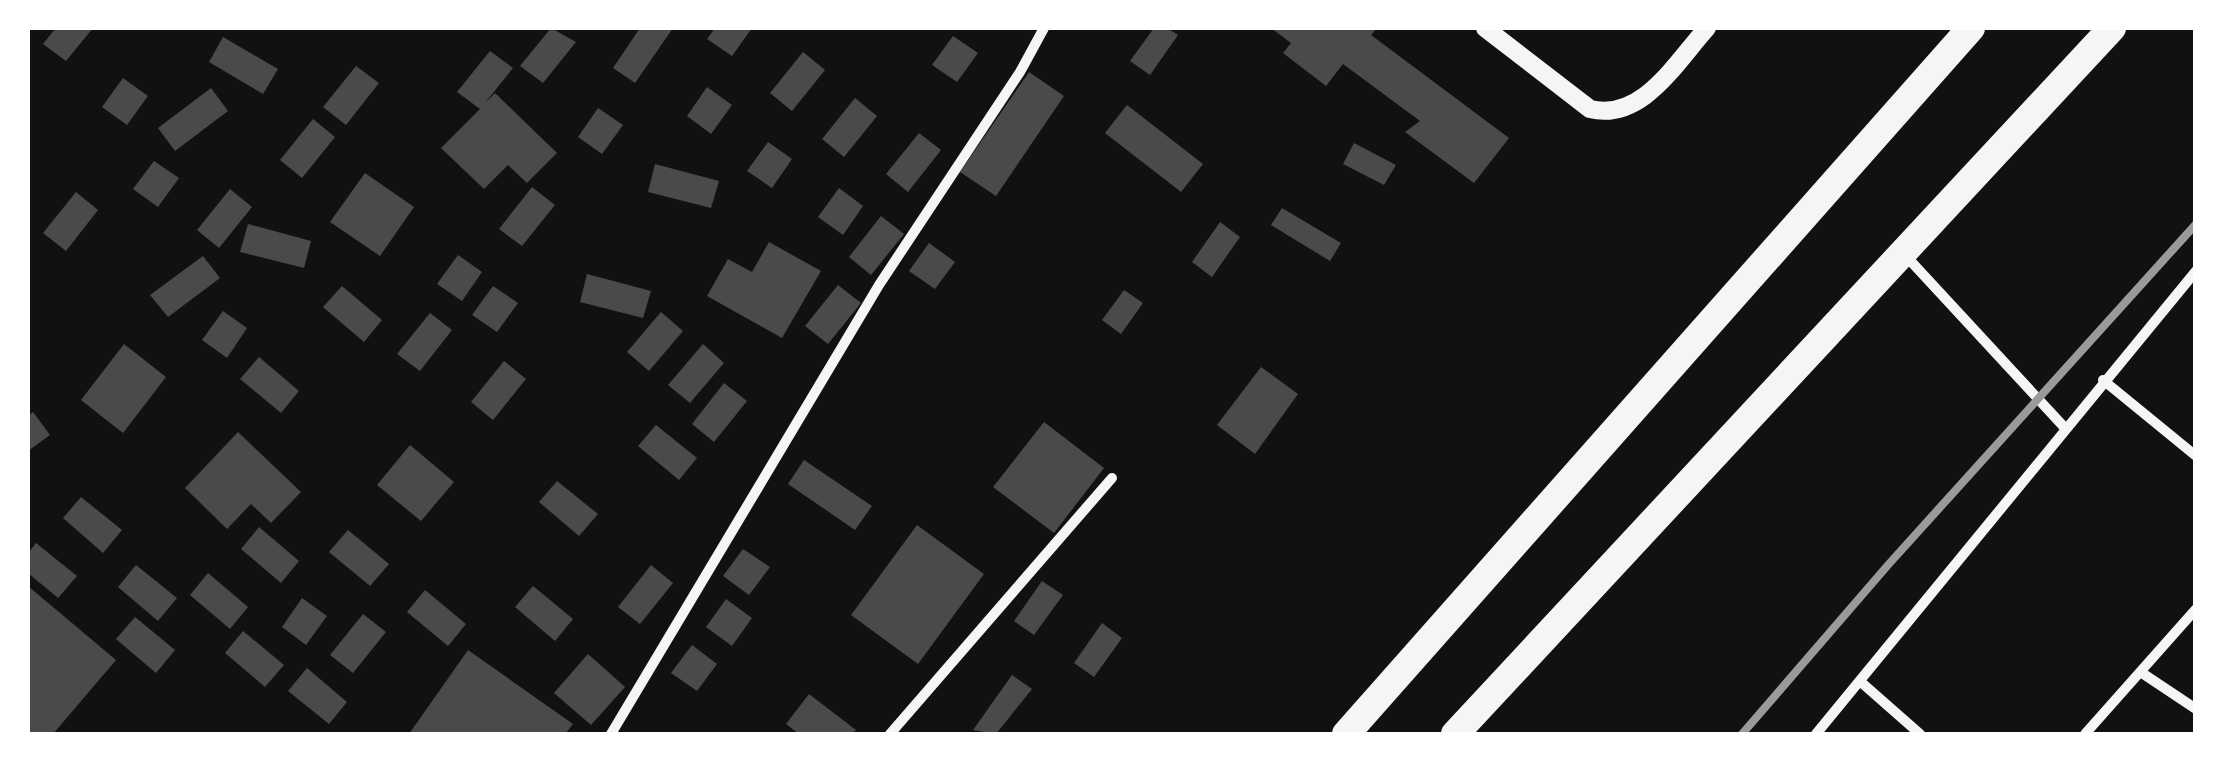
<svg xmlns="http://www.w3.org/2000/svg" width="2223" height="762" viewBox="0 0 2223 762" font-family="'DejaVu Sans',sans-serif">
  <rect width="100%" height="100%" fill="#111"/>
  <g fill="#4a4a4a">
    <path d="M56,28h37l-27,33 -23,-17z"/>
    <path d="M551,28l25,14 -33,41 -23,-17z"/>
    <path d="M640,28h33l-38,55 -22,-15z"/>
    <path d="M715,28h37l-20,28 -25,-17z"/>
    <path d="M1154,28h13l11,7 -28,40 -20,-14z"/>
    <path d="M1271,28h106l-6,7 138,103 -35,45 -69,-51 15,-11 -77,-57 -17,22 -43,-33 8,-10z"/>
    <path d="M953,36l25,17 -21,29 -25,-17z"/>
    <path d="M223,37l55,32 -15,25 -54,-32z"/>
    <path d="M490,51l23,17 -28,35 10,-10 62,60 -30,30 -19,-18 -24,24 -43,-41 39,-39 -23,-17z"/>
    <path d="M803,52l22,18 -33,41 -22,-18z"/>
    <path d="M356,66l23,17 -33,42 -23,-18z"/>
    <path d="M1029,72l35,24 -68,100 -36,-24z"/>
    <path d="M123,78l25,18 -21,29 -25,-18z"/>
    <path d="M707,87l25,18 -21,29 -24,-18z"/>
    <path d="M211,88l17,23 -53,40 -17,-23z"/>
    <path d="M855,98l22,18 -33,41 -22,-18z"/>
    <path d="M1127,105l76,59 -22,28 -76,-59z"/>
    <path d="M598,108l25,17 -21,29 -24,-17z"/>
    <path d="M313,119l22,18 -33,41 -22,-18z"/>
    <path d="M919,133l22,17 -33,42 -22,-18z"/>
    <path d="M768,142l24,17 -20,29 -25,-17z"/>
    <path d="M1354,143l42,22 -12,20 -41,-21z"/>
    <path d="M154,161l25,17 -21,29 -25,-18z"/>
    <path d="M655,164l64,17 -8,27 -63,-16z"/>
    <path d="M365,173l49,34 -34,49 -50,-34z"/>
    <path d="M532,187l23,18 -33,41 -23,-17z"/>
    <path d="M839,188l24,18 -20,29 -25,-18z"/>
    <path d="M230,189l22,18 -33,41 -22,-18z"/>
    <path d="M76,192l22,18 -32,41 -23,-18z"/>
    <path d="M1282,208l59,35 -11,18 -59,-36z"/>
    <path d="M881,216l23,18 -33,41 -22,-18z"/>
    <path d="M1220,222l20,15 -28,40 -20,-15z"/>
    <path d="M248,224l63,17 -7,27 -64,-16z"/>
    <path d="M769,242l52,29 -39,67 -75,-42 21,-37 24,13z"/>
    <path d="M929,243l26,19 -20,27 -26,-18z"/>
    <path d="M458,255l24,17 -20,29 -25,-17z"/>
    <path d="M203,256l17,22 -52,39 -18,-22z"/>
    <path d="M587,274l64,17 -8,27 -63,-16z"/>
    <path d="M838,285l23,18 -33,41 -23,-18z"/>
    <path d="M342,286l40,34 -18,22 -41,-35z"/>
    <path d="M493,286l25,17 -21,29 -25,-17z"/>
    <path d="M1124,290l19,13 -22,31 -19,-14z"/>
    <path d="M223,311l24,17 -20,30 -25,-18z"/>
    <path d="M661,312l22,19 -34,40 -22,-19z"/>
    <path d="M430,313l22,17 -32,41 -23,-17z"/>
    <path d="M124,344l42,33 -43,56 -42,-33z"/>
    <path d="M703,344l21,19 -34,40 -22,-18z"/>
    <path d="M259,357l40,34 -18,22 -41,-34z"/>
    <path d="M504,361l22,18 -33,41 -22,-18z"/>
    <path d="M1261,367l37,27 -43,60 -38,-29z"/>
    <path d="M724,383l23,18 -33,41 -22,-18z"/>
    <path d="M33,412l17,23 -22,16v-35z"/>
    <path d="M1044,422l60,46 -50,65 -61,-46z"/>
    <path d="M656,425l41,33 -18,22 -41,-34z"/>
    <path d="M238,432l63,60 -30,31 -20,-19 -24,25 -42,-41z"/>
    <path d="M410,445l44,37 -33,39 -44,-36z"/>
    <path d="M804,460l68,46 -17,24 -67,-46z"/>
    <path d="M557,481l41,33 -19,22 -40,-34z"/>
    <path d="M81,497l41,33 -19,23 -40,-35z"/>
    <path d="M917,525l67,49 -66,90 -67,-49z"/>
    <path d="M259,527l40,34 -18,22 -40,-34z"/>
    <path d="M348,530l41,34 -19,22 -41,-34z"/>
    <path d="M36,543l41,33 -19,22 -30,-25v-20z"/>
    <path d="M743,549l27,18 -21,28 -26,-19z"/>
    <path d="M136,565l41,33 -19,23 -40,-34z"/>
    <path d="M651,565l22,18 -33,41 -22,-17z"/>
    <path d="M208,573l40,34 -18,22 -40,-34z"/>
    <path d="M1042,581l21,14 -29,40 -20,-14z"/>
    <path d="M28,586l88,74 -63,74h-25z"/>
    <path d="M533,586l40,33 -18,22 -40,-34z"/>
    <path d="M425,590l41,34 -18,22 -41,-34z"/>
    <path d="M302,598l25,18 -21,29 -24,-18z"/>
    <path d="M726,599l26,19 -20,28 -26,-19z"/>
    <path d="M363,614l23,18 -33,41 -23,-18z"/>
    <path d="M135,617l40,33 -19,23 -40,-34z"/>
    <path d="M1102,623l20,15 -28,39 -20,-14z"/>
    <path d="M243,631l41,34 -19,22 -40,-34z"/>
    <path d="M692,645l25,19 -20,27 -26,-18z"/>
    <path d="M468,650l105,74 -8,10h-156z"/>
    <path d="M588,654l37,33 -34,38 -37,-32z"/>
    <path d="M307,668l40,34 -18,22 -41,-33z"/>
    <path d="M1012,675l20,14 -36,45 -23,-4z"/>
    <path d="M809,694l47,36 -4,4h-53l-13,-10z"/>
  </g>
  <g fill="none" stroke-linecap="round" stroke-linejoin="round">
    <g stroke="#f5f5f5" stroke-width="10">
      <path d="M1906,256l159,172"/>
      <path d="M2103,380l93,76"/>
      <path d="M2142,673l54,36"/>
      <path d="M1862,683l58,51"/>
      <path d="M611,734l268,-449 141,-213 24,-44"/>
      <path d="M890,734l222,-256"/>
      <path d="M1816,734l380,-463"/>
      <path d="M2085,734l111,-125"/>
    </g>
    <path stroke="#f5f5f5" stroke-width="18" d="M1485,28l105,81c52,13 86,-47 117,-81"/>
    <g stroke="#f5f5f5" stroke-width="28">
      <path d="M1346,734l625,-706"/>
      <path d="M1455,734l657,-706"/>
    </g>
    <path stroke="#9a9a9a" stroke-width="8" d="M1742,734l146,-169 308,-341"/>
  </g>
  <rect width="2223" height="762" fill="none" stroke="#ffffff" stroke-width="60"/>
</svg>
